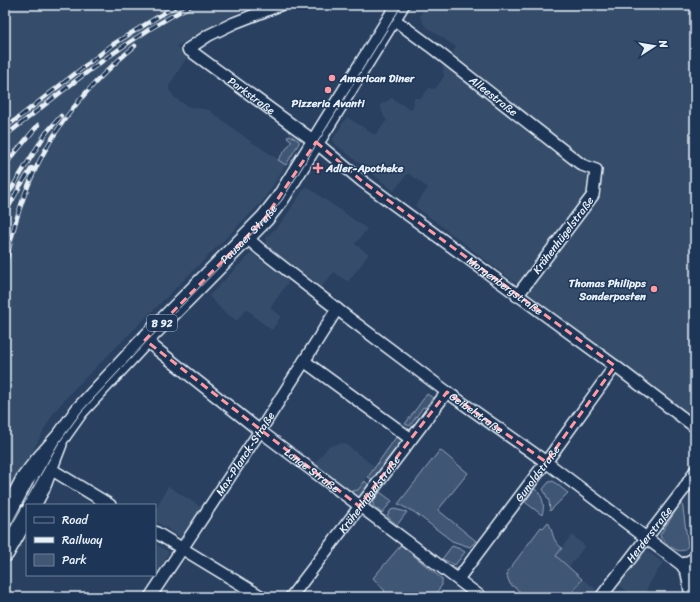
<svg xmlns="http://www.w3.org/2000/svg" width="700" height="602" viewBox="0 0 700 602" font-family="Sriracha,sans-serif">
  <rect width="100%" height="100%" fill="#294061"/>
  <filter id="ink" filterUnits="userSpaceOnUse"><feTurbulence type="fractalNoise" baseFrequency=".025" numOctaves="2"/><feDisplacementMap in="SourceGraphic" scale="8" xChannelSelector="R" yChannelSelector="G"/><feConvolveMatrix kernelMatrix="1 2 1 2 8 2 1 2 1" color-interpolation-filters="sRGB"/></filter>
  <g filter="url(#ink)">
    <g fill="#364d6b">
      <path d="M5,5h251l-26,11 -54,30 11,11 -18,29v4l6,8 12,8 22,4 45,34 3,1 29,20 -24,37 -188,187 -20,23 -49,89z"/>
      <path d="M426,5h269v415l-280,-214 13,-18 -20,-15 -14,18 -60,-48 -1,-4 14,-22 28,18 12,-15 -3,-3 -4,-12 12,-7 18,12 3,-2 1,-10h7l8,-10 6,1 9,-12 -1,-10 13,-20 -31,-21 -5,-10z"/>
      <path d="M306,186l61,43 -12,15 14,10 -21,28 -14,-10 -13,15 -55,-42v-7l16,-16z"/>
      <path d="M251,253l38,28 -19,27 11,8 -9,14 -19,-14 1,-1 -8,-6 -9,12 -15,-11 -13,-14z"/>
      <path d="M344,443l31,24 -17,23 -6,1 -37,-28 14,-17z"/>
      <path d="M168,486l33,21 -19,31 -27,-17v-10z"/>
      <path d="M572,535l13,11 -16,21 -14,-11z"/>
      <path d="M156,544l13,8 -13,24 -2,-1h1z"/>
      <path d="M646,550l17,13 -9,13 -8,14 4,7h-16l-15,-12z"/>
      <path d="M582,579l14,10 -5,8h-22z"/>
      <path d="M460,587l13,10h-20z"/>
    </g>
    <g fill="#415774" stroke="#94a4b6">
      <path d="M290,135l9,6v2l-13,22 -8,-5 14,-19 -5,-4z"/>
      <path d="M427,394l6,4 -8,10 -2,-1 -13,19 -5,-2z"/>
      <path d="M399,433l4,6 -29,40h-2l-4,-2z"/>
      <path d="M440,450l28,23 -30,37 38,31 -6,6 -18,-6 -38,-29 -16,-8z"/>
      <path d="M365,481l4,5v4l-11,9 -3,-2 -3,-6 6,-1z"/>
      <path d="M553,481l15,12 -18,18 -1,-10 -6,-12 6,-7z"/>
      <path d="M534,489l4,2c5,8 7,14 4,24l-17,-13z"/>
      <path d="M380,492l12,9 -10,12 -9,-7v-4z"/>
      <path d="M682,501l6,45c-8,12 -20,-2 -27,-8l-1,-3z"/>
      <path d="M394,509l13,3 -10,13 -10,-9 4,-6z"/>
      <path d="M548,522c6,10 3,18 14,26l-6,8 26,23 -13,18h-42l-17,-13 -3,-8 1,-5 33,-44 2,1z"/>
      <path d="M401,545l41,34v6l-9,12h-54l6,-6 -12,-13z"/>
      <path d="M452,546l8,3 5,3 -10,13 -13,-6z"/>
    </g>
    <g fill="none" stroke-linecap="round" stroke-linejoin="round">
      <g stroke="#e8f1f8" stroke-width="14">
        <g id="minor">
          <path id="s1" d="M280,5l-46,18 -25,12 -21,14 126,92 48,40 253,185 80,61"/>
          <path id="s2" d="M392,18l38,28 152,119 14,5 -3,25 -76,101"/>
          <path id="s3" d="M246,237l15,13 85,66 101,76 99,70 136,103 5,8 4,24"/>
          <path id="s4" d="M145,340l115,91 221,166"/>
          <path d="M304,361l107,78"/>
          <path d="M44,465l66,40"/>
          <path d="M155,532l107,65"/>
          <path d="M682,565l13,-7"/>
          <path id="s5" d="M458,579l88,-117 69,-96"/>
          <path id="s6" d="M150,597l110,-166 77,-122"/>
          <path id="s7" d="M291,597l156,-205"/>
          <path id="s8" d="M601,597l83,-108 11,-18"/>
        </g>
      </g>
      <g stroke="#e8f1f8" stroke-width="20">
        <g id="primary">
          <path d="M32,505l9,-17 17,-44"/>
          <path id="s9" d="M5,517l20,-38 13,-17 24,-27 17,-24 66,-71 120,-122 15,-19 120,-194"/>
          <path d="M5,553l22,-39"/>
        </g>
      </g>
      <use href="#minor" stroke="#1d3557" stroke-width="11"/>
      <use href="#primary" stroke="#1d3557" stroke-width="17"/>
      <path stroke="#e8f1f8" stroke-width="1" d="M5,537l53,-93 23,-32 65,-70 120,-123 16,-19 120,-195"/>
      <g stroke="#e8f1f8" stroke-width="4.5">
        <g id="rail">
          <path d="M5,128l107,-83 65,-40"/>
          <path d="M5,136c60,-47 119,-96 187,-131"/>
          <path d="M5,165l33,-40"/>
          <path d="M5,199l41,-66 15,-17"/>
          <path d="M5,214l15,-28 12,-18"/>
          <path d="M5,267c4,-19 8,-38 14,-56 22,-69 61,-120 116,-165"/>
        </g>
      </g>
      <use href="#rail" stroke="#1d3557" stroke-width="3" stroke-dasharray="9" stroke-linecap="butt"/>
    </g>
  </g>
  <path fill="none" stroke="#ff9aa2" stroke-width="3" stroke-dasharray="8 5" stroke-linejoin="round" d="M316,142l46,39 253,185 -69,96 -99,-70 -88,114 -214,-166 120,-122z"/>
  <g fill="#ff9aa2" stroke="#1d3557" stroke-width="1.5">
    <circle cx="332" cy="78" r="4"/>
    <circle cx="328" cy="90" r="4"/>
    <path d="M316 162h4v4h4v4h-4v4h-4v-4h-4v-4h4z"/>
    <circle cx="654" cy="289" r="4"/>
  </g>
  <g text-anchor="middle" stroke-width="3" stroke-linejoin="round" paint-order="stroke">
    <rect fill="#1d3557" stroke="#abb9c8" stroke-width="1" x="147" y="315" width="30" height="16" rx="3"/>
    <g font-size="10" font-weight="bold" fill="#e8f1f8">
      <text x="162" y="327">B 92</text>
    </g>
    <g font-size="11" font-weight="bold" fill="#e8f1f8" stroke="#1d3557" text-anchor="start">
      <text x="340" y="82">American Diner</text>
      <text x="328" y="107" text-anchor="middle">Pizzeria Avanti</text>
      <text x="326" y="172">Adler-Apotheke</text>
      <text x="646" y="287" text-anchor="end">Thomas Philipps<tspan x="646" dy="13">Sonderposten</tspan></text>
    </g>
    <g font-size="11" fill="#e8f1f8" stroke="#1d3557">
      <text dy="4" stroke="none"><textPath href="#s1" startOffset="181">Parkstraße</textPath></text>
      <text dy="4" stroke="none"><textPath href="#s2" startOffset="128">Alleestraße</textPath></text>
      <text dy="4" stroke="none"><textPath href="#s9" startOffset="375">Pausaer Straße</textPath></text>
      <text transform="translate(563 235) rotate(-53)" y="4">Krähenhügelstraße</text>
      <text dy="4" stroke="none"><textPath href="#s1" startOffset="498">Morgenbergstraße</textPath></text>
      <text dy="4" stroke="none"><textPath href="#s3" startOffset="290">Geibelstraße</textPath></text>
      <text dy="4" stroke="none"><textPath href="#s6" startOffset="172">Max-Planck-Straße</textPath></text>
      <text dy="4" stroke="none"><textPath href="#s4" startOffset="212">Lange Straße</textPath></text>
      <text dy="4" stroke="none"><textPath href="#s5" startOffset="132">Gunoldstraße</textPath></text>
      <text dy="4" stroke="none"><textPath href="#s7" startOffset="129">Krähenhügelstraße</textPath></text>
      <text dy="4" stroke="none"><textPath href="#s8" startOffset="79">Herderstraße</textPath></text>
    </g>
  </g>
  <rect width="700" height="602" fill="none" stroke="#1d3557" stroke-width="20"/>
  <rect x="10" y="10" width="680" height="582" fill="none" stroke="#e8f1f8" stroke-width="1.5" filter="url(#ink)"/>
  <rect x="26" y="504" width="130" height="72" fill="#1d3557" stroke="#6e8097"/>
  <rect x="34" y="517" width="20" height="6" fill="#1d3557" stroke="#6e8097"/>
  <text x="62" y="524" font-size="12" fill="#e8f1f8">Road</text>
  <rect x="34" y="537" width="20" height="6" fill="#e8f1f8" stroke="#6e8097"/>
  <text x="62" y="544" font-size="12" fill="#e8f1f8">Railway</text>
  <rect x="34" y="554" width="20" height="12" fill="#415774" stroke="#6e8097"/>
  <text x="62" y="564" font-size="12" fill="#e8f1f8">Park</text>
  <g transform="translate(654 46) rotate(78)" stroke="#1d3557" stroke-width="3" paint-order="stroke">
  <path d="M0-3L7 15L0 10L-7 15Z" fill="#e8f1f8"/>
  <text y="-6" font-size="11" font-weight="bold" text-anchor="middle" fill="#e8f1f8">N</text>
  </g>
</svg>
